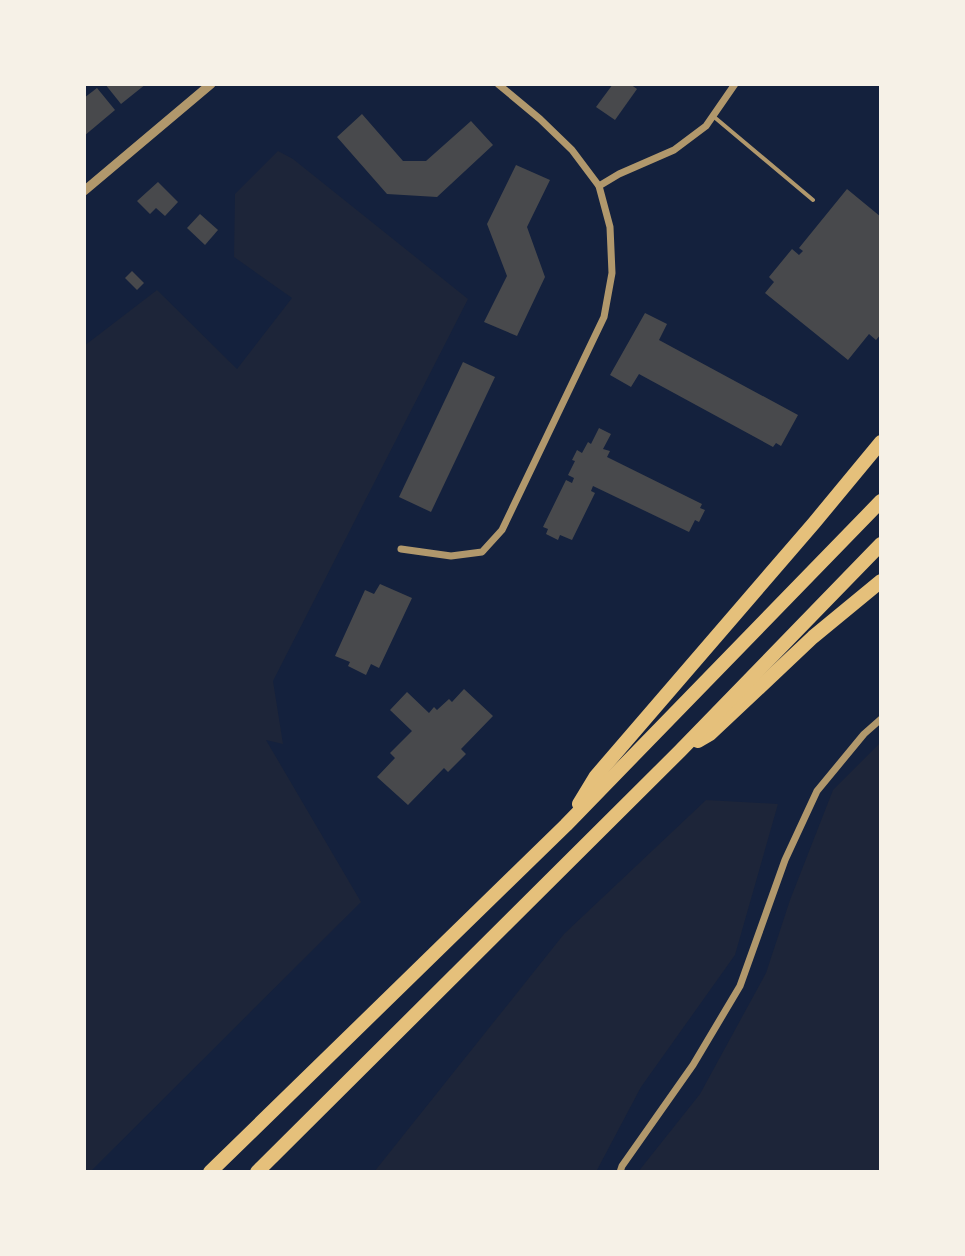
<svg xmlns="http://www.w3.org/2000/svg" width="965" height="1256" viewBox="0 0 965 1256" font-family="'Space Grotesk',sans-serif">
  <rect width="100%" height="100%" fill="#14213d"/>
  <g fill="#1d2539">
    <path d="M278,151l15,8 175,140 -195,382 10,63 -17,-4 95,162 -271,270h-6v-826l73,-56 80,79 55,-71 -58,-41 1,-63z"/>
    <path d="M881,742v430h-243l62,-78 66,-121 24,-73 43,-110z"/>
    <path d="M706,800l72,4 -43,151 -94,132 -45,85h-222l190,-238z"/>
  </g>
  <g fill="#48494c">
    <path d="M105,84h41l-25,20z"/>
    <path d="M613,84h17l7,5 -22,31 -19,-13z"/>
    <path d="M97,88l18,22 -31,26v-38z"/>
    <path d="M362,114l41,47h23l45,-40 22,24 -56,52 -50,-3 -50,-57z"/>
    <path d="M516,165l34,15 -23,47 18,50 -28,59 -33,-14 23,-46 -20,-52z"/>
    <path d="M158,182l20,20 -13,14 -9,-8 -6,6 -13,-13z"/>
    <path d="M847,189l34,28v102l-2,2 2,2v11l-5,6 -7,-6 -21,26 -83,-67 9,-11 -5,-5 23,-28 7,6 4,-4 -4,-3z"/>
    <path d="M200,214l18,16 -13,15 -18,-17z"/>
    <path d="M132,271l12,12 -7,7 -12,-12z"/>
    <path d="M645,313l22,11 -8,16 139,75 -17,31 -5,-3 -3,4 -134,-73 -8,13 -21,-12z"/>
    <path d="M463,362l32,15 -64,135 -32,-15z"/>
    <path d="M599,428l12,6 -8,15 7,2 -3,6 95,47 -2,4 5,2 -6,12 -4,-2 -6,12 -96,-46 -2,5 4,2 -23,47 -12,-5 -2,5 -12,-6 2,-5 -5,-2 23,-47 6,3 2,-5 -6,-3 7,-14 -3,-1 5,-10 5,3 6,-11 3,2z"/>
    <path d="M380,584l32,14 -33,70 -8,-4 -5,11 -18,-9 2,-4 -15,-6 30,-66 9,4z"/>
    <path d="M464,689l29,27 -32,33 5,5 -18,18 -4,-4 -36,37 -31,-28 18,-19 -5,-5 22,-22 -22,-21 17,-18 22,21 5,-6 3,3 12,-11 3,3z"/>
  </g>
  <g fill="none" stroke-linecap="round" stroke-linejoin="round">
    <path stroke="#b1986c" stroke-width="4" d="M713,116l100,84"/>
    <g stroke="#b1986c" stroke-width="7">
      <path d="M599,186l20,-12 55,-24 32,-24 29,-42"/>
      <path d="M401,549l50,7 31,-4 20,-22 102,-213 8,-44 -2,-46 -11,-41 -27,-36 -32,-31 -42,-35"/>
      <path d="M620,1172l2,-6 71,-101 47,-79 45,-126 32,-69 47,-57 17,-15"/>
    </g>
    <path stroke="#b1986c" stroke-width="9" d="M84,191l127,-107"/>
    <g stroke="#e5c07b" stroke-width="14">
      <path d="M698,741l12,-7 103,-97 68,-56"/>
      <path d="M579,804l17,-28 218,-253 67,-81"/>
      <path d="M210,1172l356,-347 315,-324"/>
      <path d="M257,1172l423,-421 201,-207"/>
    </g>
  </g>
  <rect width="965" height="1256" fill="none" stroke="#f6f1e7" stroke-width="172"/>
</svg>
